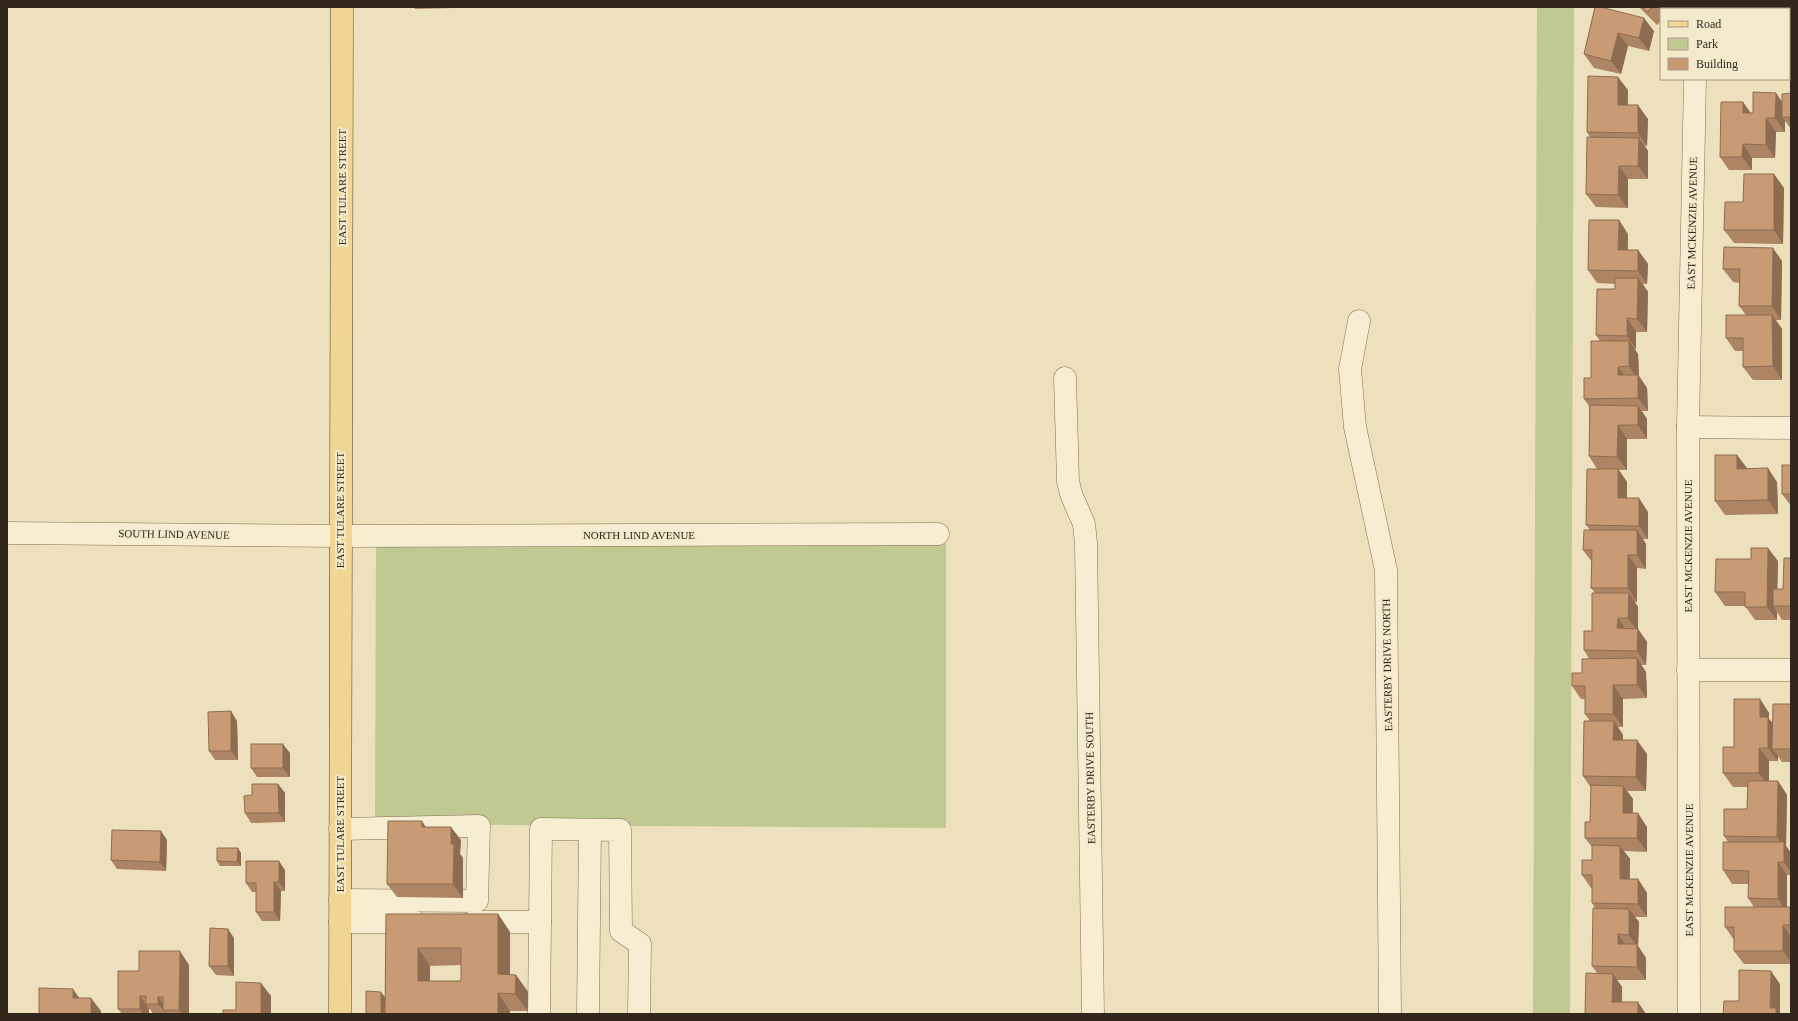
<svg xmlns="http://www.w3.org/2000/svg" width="1798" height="1021" viewBox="0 0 1798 1021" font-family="Georgia,serif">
  <rect width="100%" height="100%" fill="#ece0bd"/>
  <g fill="#c0c992">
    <path d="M1537,7h37l-4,1007h-37z"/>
    <path d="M376,536l570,4v288l-571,-4z"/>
  </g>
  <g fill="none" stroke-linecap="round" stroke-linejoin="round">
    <g stroke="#837057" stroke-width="23">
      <g id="minor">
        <path d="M1789,65h2"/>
        <path d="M1359,321l-9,48 5,58 31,143 4,444"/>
        <path d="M1065,378l3,103 3,13 13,30 2,19 7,471"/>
        <path d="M1688,427l103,1"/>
        <path d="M7,533l333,3 598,-2"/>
        <path d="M1688,670h103"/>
        <path d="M340,829l139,-3 -2,75 -137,-1"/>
        <path d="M340,922h75"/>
        <path d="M473,922h67"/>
        <path d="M539,1014l2,-185 79,1 1,101 19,13 -1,70"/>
        <path d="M588,1014l2,-184"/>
        <path d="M1689,1014l-1,-587 7,-348"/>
      </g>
    </g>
    <g stroke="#503e2c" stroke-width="23">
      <path id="major" d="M340,1014l2,-1007"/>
    </g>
    <use href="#minor" stroke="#f7edd0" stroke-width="22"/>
    <use href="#major" stroke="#efd695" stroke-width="22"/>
  </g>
  <g fill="#ad8564" fill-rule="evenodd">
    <path d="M414,7h40v1l-39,1z"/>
    <path d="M1595,7l59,24 -5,20 -21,-5 -7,28 -27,-6 -10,-14z"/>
    <path d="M1639,7h29l2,2h-9v12l-4,4z"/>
    <path d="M1728,7h57v2h-55z"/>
    <path d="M1628,90v15l20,14 -1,27h-2l3,5v28h-20v29l-32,-1 -10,-13 4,-57 -3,-5z"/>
    <path d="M1791,93v42v-6l-6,-8v11h-9l-1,26h-23v12h-23l-9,-13 23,-55 8,11h2l29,-11z"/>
    <path d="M1784,188l-1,56 -49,-1 -10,-13 19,-28z"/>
    <path d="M1628,234v16h10l10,14 -1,20h-4l5,8 -1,40h-11v17h-1l3,5 1,22 8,12 1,23h-6l5,8v20h-20v31h-8l8,12v16l21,14v27h-5l3,5v25l-9,-1v34h-2l3,5v22l9,13 -1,23h-5l5,7 1,26 -24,1v28h-5l5,8v5l24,14 -1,37h-19l6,8v14l14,14v25l-23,-1 6,8v20h8l9,14v24h-12l4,5 -1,24 8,12v22h-29l5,7 -37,27 12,-41 -5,-7 3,-58 -3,-5v-15h-1l-9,-13 10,-15v-13l-7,-9 5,-16 1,-34 -8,-12 7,-55 -5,-7v-15h-4l-9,-13 10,-13 7,-14 -5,-9 8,-19 3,-38 -4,-5 1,-26 -9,-12 7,-20 -4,-5 11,-56 -8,-13v-50l-5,-7 7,-21 9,-37 -4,-6 19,-46v-5l-18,-1 -9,-13z"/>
    <path d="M1782,261l-1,59h-5l6,9v51h-29l-10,-13v-16h-8l-9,-13 20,-23 -7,-9 1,-23 -7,-1 -10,-13z"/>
    <path d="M1737,455l10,14 30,13 1,32 -53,1 -10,-14z"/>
    <path d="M1791,465v41l-9,-12z"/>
    <path d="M1791,558v62h-9l-5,-8v8h-22l-10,-14h-20l-10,-14 63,-31 -1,28h6z"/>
    <path d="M1760,699l9,14v6l4,4 18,-19v58h-9l-4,-6v5h-9v20h9l9,14 -1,51 5,7v22h-4v32h3l1,2v55h-47l-10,-13v-11l-9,-13 29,-20 -6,-9 1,-14h-17l-9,-14 5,-28 -4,-6 23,-27 1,-22h-15l-10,-14 11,-26z"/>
    <path d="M237,721l1,39h-23l-6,-9z"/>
    <path d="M290,753v24h-33l-6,-9z"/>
    <path d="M278,784l7,9v29l-34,1 -6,-10 7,-18z"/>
    <path d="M426,827l35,13 -1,14 3,4v40l-66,-1 -10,-13z"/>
    <path d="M167,840l-1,31 -49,-2 -6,-9z"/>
    <path d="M238,848l3,5v13h-21l-3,-5z"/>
    <path d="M285,870v21h-4l-1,30h-18l-6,-9v-20h-4l-6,-9z"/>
    <path d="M386,914h112l12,18v43h6l12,17v19h-18l-125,-13zM461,965v16h-31v-15z"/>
    <path d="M234,938v38l-18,-1 -7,-9z"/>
    <path d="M189,965v49h-36l-3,-5h-1v5h-27l-4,-5 21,-38z"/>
  </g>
  <g fill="#8d6c51">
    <path d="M1776,7h9v2h-8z"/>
    <path d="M1644,18l10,13 -5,20 -10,-13z"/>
    <path d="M1618,33l10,13 -7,28 -10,-13z"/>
    <path d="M1618,77l10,13 -1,29 -9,-14z"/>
    <path d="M1776,93l9,13 -3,11 3,4v11l-10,-14z"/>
    <path d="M1743,102l9,14 -9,-3z"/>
    <path d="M1638,105l10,14 -1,27 -9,-13z"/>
    <path d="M1766,118l10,14 -1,26 -9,-13z"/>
    <path d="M1639,138l9,13v28l-10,-13z"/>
    <path d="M1743,144l9,14v12l-10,-13z"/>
    <path d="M1619,166l9,13v29l-10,-13z"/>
    <path d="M1774,174l10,14 -1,56 -9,-14z"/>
    <path d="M1619,220l9,14 -1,29 -9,-13z"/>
    <path d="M1773,248l9,13 -1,59 -9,-14z"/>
    <path d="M1638,250l10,14 -1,20 -9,-13z"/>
    <path d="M1638,278l10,14 -1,40 -10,-13z"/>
    <path d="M1772,315l10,14v51l-9,-14z"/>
    <path d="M1627,318l9,14v17l-9,-13z"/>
    <path d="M1629,341l9,13 1,22 8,12 1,23 -10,-13v-19l-9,-13z"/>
    <path d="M1618,367l10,13 -10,-5z"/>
    <path d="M1638,406l9,13v20l-9,-14z"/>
    <path d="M1618,425l9,14v31l-10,-13z"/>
    <path d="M1737,455l10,13v14l-10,-13z"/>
    <path d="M1768,468l9,14 1,32 -10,-14z"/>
    <path d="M1618,469l9,13v29l-9,-13z"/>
    <path d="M1639,498l9,14v27l-9,-13z"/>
    <path d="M1637,530l9,14v25l-9,-14z"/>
    <path d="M1768,548l10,13 -1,45h-4l4,6v8l-10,-13z"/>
    <path d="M1628,555l9,13v34l-9,-14z"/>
    <path d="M1629,593l9,14v25l-10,-14z"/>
    <path d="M1618,618l9,13 -10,-3z"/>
    <path d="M1638,629l9,13 -1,23 -9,-14z"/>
    <path d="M1637,658l9,14 1,26 -10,-13z"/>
    <path d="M1613,685l10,14v28l-10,-13z"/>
    <path d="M1760,699l9,14v6l9,11 -6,19 6,7v5l-10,-13 -8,-31z"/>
    <path d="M231,711l6,10 1,39 -7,-9z"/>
    <path d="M1614,721l9,14v18l-10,-13z"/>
    <path d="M1637,740l10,14 -1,37 -10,-14z"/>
    <path d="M283,744l7,9v24l-7,-9z"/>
    <path d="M1759,748l10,13v26l-10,-14z"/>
    <path d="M1778,781l9,14 -1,51 5,7v19l-7,-10v-15l-7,-10z"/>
    <path d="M278,784l7,9v29l-6,-9z"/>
    <path d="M1623,786l10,13 -1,28 -9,-14z"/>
    <path d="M1638,813l9,14v25l-10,-14z"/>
    <path d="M422,821l9,14 -9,-8z"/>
    <path d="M451,827l10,13 -1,14 3,4v40l-10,-14 -2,-40z"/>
    <path d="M161,831l6,9 -1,31 -6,-9z"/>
    <path d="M1620,846l10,13 -1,34 -9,-14z"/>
    <path d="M238,848l3,5v13l-4,-4z"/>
    <path d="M279,861l6,9v21l-6,-9z"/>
    <path d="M1778,862l9,13v37l-9,-13z"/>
    <path d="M1638,879l9,14v24l-9,-13z"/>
    <path d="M274,882l7,9 -1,30 -6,-9z"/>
    <path d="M1790,907l1,2v18l-1,-2z"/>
    <path d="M1629,909l10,13 -1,24 8,12v22l-9,-13v-21l-8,-11z"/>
    <path d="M498,914l12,18v60l-12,-18z"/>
    <path d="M1783,925l8,12v25l-8,-11z"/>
    <path d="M228,929l6,9v38l-6,-10z"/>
    <path d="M1618,934l10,14 -10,-4z"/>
    <path d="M418,948l12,18v33l-12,-18z"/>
    <path d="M180,951l9,14v49h-6l-4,-4z"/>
    <path d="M1771,971l9,13v29l1,1h-6l-5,-6z"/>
    <path d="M1613,974l9,13v27l-10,-12z"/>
    <path d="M516,975l12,17v19l-13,-17z"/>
    <path d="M261,983l10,13v18h-10z"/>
    <path d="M73,989l9,13 -9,-4z"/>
    <path d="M381,992l13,17v5h-13z"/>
    <path d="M498,993l12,18v3h-12z"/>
    <path d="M140,996l9,13v5h-6l-3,-5z"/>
    <path d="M158,997l9,13h-4l3,4 -8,-10z"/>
    <path d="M91,998l10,13v3h-10z"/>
    <path d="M1638,1002l8,12h-8z"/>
  </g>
  <g fill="#c99b74" stroke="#8d6c51" fill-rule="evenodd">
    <path d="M1595,7h5l44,11 -5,20 -21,-5 -7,28 -27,-7z"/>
    <path d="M1642,7h10l-5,5z"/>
    <path d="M1588,76l30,1v28h20v28l-51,-1z"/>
    <path d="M1753,92l23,1 -1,25h-9v27l-23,-1 -1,13h-22l1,-55h22v11h10z"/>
    <path d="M1791,93v41l-1,-17h-8v-23z"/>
    <path d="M1587,137l52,1 -1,28h-19l-1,29 -32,-1z"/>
    <path d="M1744,174h30v56h-50l1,-28h18z"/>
    <path d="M1589,220h30l-1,30h20v21l-50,-1z"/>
    <path d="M1724,247l49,1 -1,58h-33l1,-37h-17z"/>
    <path d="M1615,278h23l-1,41 -10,-1v18l-31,-1 1,-46h18z"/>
    <path d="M1726,315h46l1,51 -30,1v-29h-17z"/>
    <path d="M1591,341h38v25l-11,1v8h20v23l-54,1v-21h7z"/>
    <path d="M1590,405l48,1v19h-20l-1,32 -28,-1z"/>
    <path d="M1715,455h22v14l31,-1v32l-53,1z"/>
    <rect x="1782" y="465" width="9" height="29"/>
    <path d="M1587,469h31v29h21v28l-53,-1z"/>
    <path d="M1584,530h53v25h-9v33h-37l1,-38h-9z"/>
    <path d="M1751,548h17l-1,59h-22v-15h-30l1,-33h35z"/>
    <path d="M1784,558h7v48h-18v-17h10z"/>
    <path d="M1592,593h37l-1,25h-10l-1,10 21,1 -1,22 -53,-1v-19h8z"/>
    <path d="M1637,658v27h-24v29h-28v-28h-13v-13h10v-14z"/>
    <path d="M1734,699h26v18h8v31h-9v25h-36v-26h11z"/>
    <path d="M1773,704h18v45h-19z"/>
    <path d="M231,711v40h-22l-1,-39z"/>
    <path d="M1584,721h30l-1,19h24l-1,37 -53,-1z"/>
    <rect x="251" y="744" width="32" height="24"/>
    <path d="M1748,781h30l-1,56 -53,-1v-27h23z"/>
    <path d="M252,784h26l1,29h-34l-1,-17 8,-1z"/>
    <path d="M1591,785l32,1v27h15l-1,25h-52v-16h5z"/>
    <path d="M388,821h34v6h29v17h3l-1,40h-66z"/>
    <path d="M112,830l49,1 -1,31 -49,-2z"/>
    <path d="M1723,842h61v20h-6v37l-30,-1 1,-27 -26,-1z"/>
    <path d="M1592,845l28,1v33h18v25l-46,-1v-28h-10v-15h10z"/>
    <path d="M217,848h21l-1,14 -20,-1z"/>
    <path d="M246,861h33v21h-5v30h-18v-29h-10z"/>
    <path d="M1725,907h65v18h-7v26h-49v-24h-9z"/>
    <path d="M1593,908l36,1v26l-11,-1v10h19v23l-45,-1z"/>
    <path d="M386,914h112v60l18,1 -1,19 -17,-1v21h-113zM418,948h43v33h-43z"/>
    <path d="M210,928l18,1v37h-19z"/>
    <path d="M139,951h41l-1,59h-16v-13h-5v7h-12v-8h-6v13h-22v-38h21z"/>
    <path d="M1739,970l32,1 -1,37h6v6h-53l1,-13h15z"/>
    <path d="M1586,973l27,1 -1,28h26v12h-53z"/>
    <path d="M236,982l25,1v31h-38v-4h13z"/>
    <path d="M39,988l34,1v9h18v16h-52z"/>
    <path d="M366,991l15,1v22h-15z"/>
  </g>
  <g text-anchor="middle" stroke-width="4" stroke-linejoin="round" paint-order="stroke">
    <g font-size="11" fill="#32271b" stroke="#f3eacc">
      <text transform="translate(342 187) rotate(-90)" y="4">EAST TULARE STREET</text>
      <text transform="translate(1692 223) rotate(-89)" y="4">EAST MCKENZIE AVENUE</text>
      <text transform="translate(340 510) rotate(-90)" y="4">EAST TULARE STREET</text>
      <text transform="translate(174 534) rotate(1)" y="4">SOUTH LIND AVENUE</text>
      <text x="639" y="539">NORTH LIND AVENUE</text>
      <text transform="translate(1688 546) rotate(-90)" y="4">EAST MCKENZIE AVENUE</text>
      <text transform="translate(1387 665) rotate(-91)" y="4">EASTERBY DRIVE NORTH</text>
      <text transform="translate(1090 778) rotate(-91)" y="4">EASTERBY DRIVE SOUTH</text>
      <text transform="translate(340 834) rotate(-90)" y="4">EAST TULARE STREET</text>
      <text transform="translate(1689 870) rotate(-90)" y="4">EAST MCKENZIE AVENUE</text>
    </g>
  </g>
  <rect width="1798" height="1021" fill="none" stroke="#32271b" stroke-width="16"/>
  <rect x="1660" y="8" width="130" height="72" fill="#f3eacc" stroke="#a69c85"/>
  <rect x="1668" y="21" width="20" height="6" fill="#efd695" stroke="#a69c85"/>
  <text x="1696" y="28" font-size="12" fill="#32271b">Road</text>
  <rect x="1668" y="38" width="20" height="12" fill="#c0c992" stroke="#a69c85"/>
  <text x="1696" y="48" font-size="12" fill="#32271b">Park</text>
  <rect x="1668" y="58" width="20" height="12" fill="#c99b74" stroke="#a69c85"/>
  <text x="1696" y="68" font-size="12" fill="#32271b">Building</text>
</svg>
